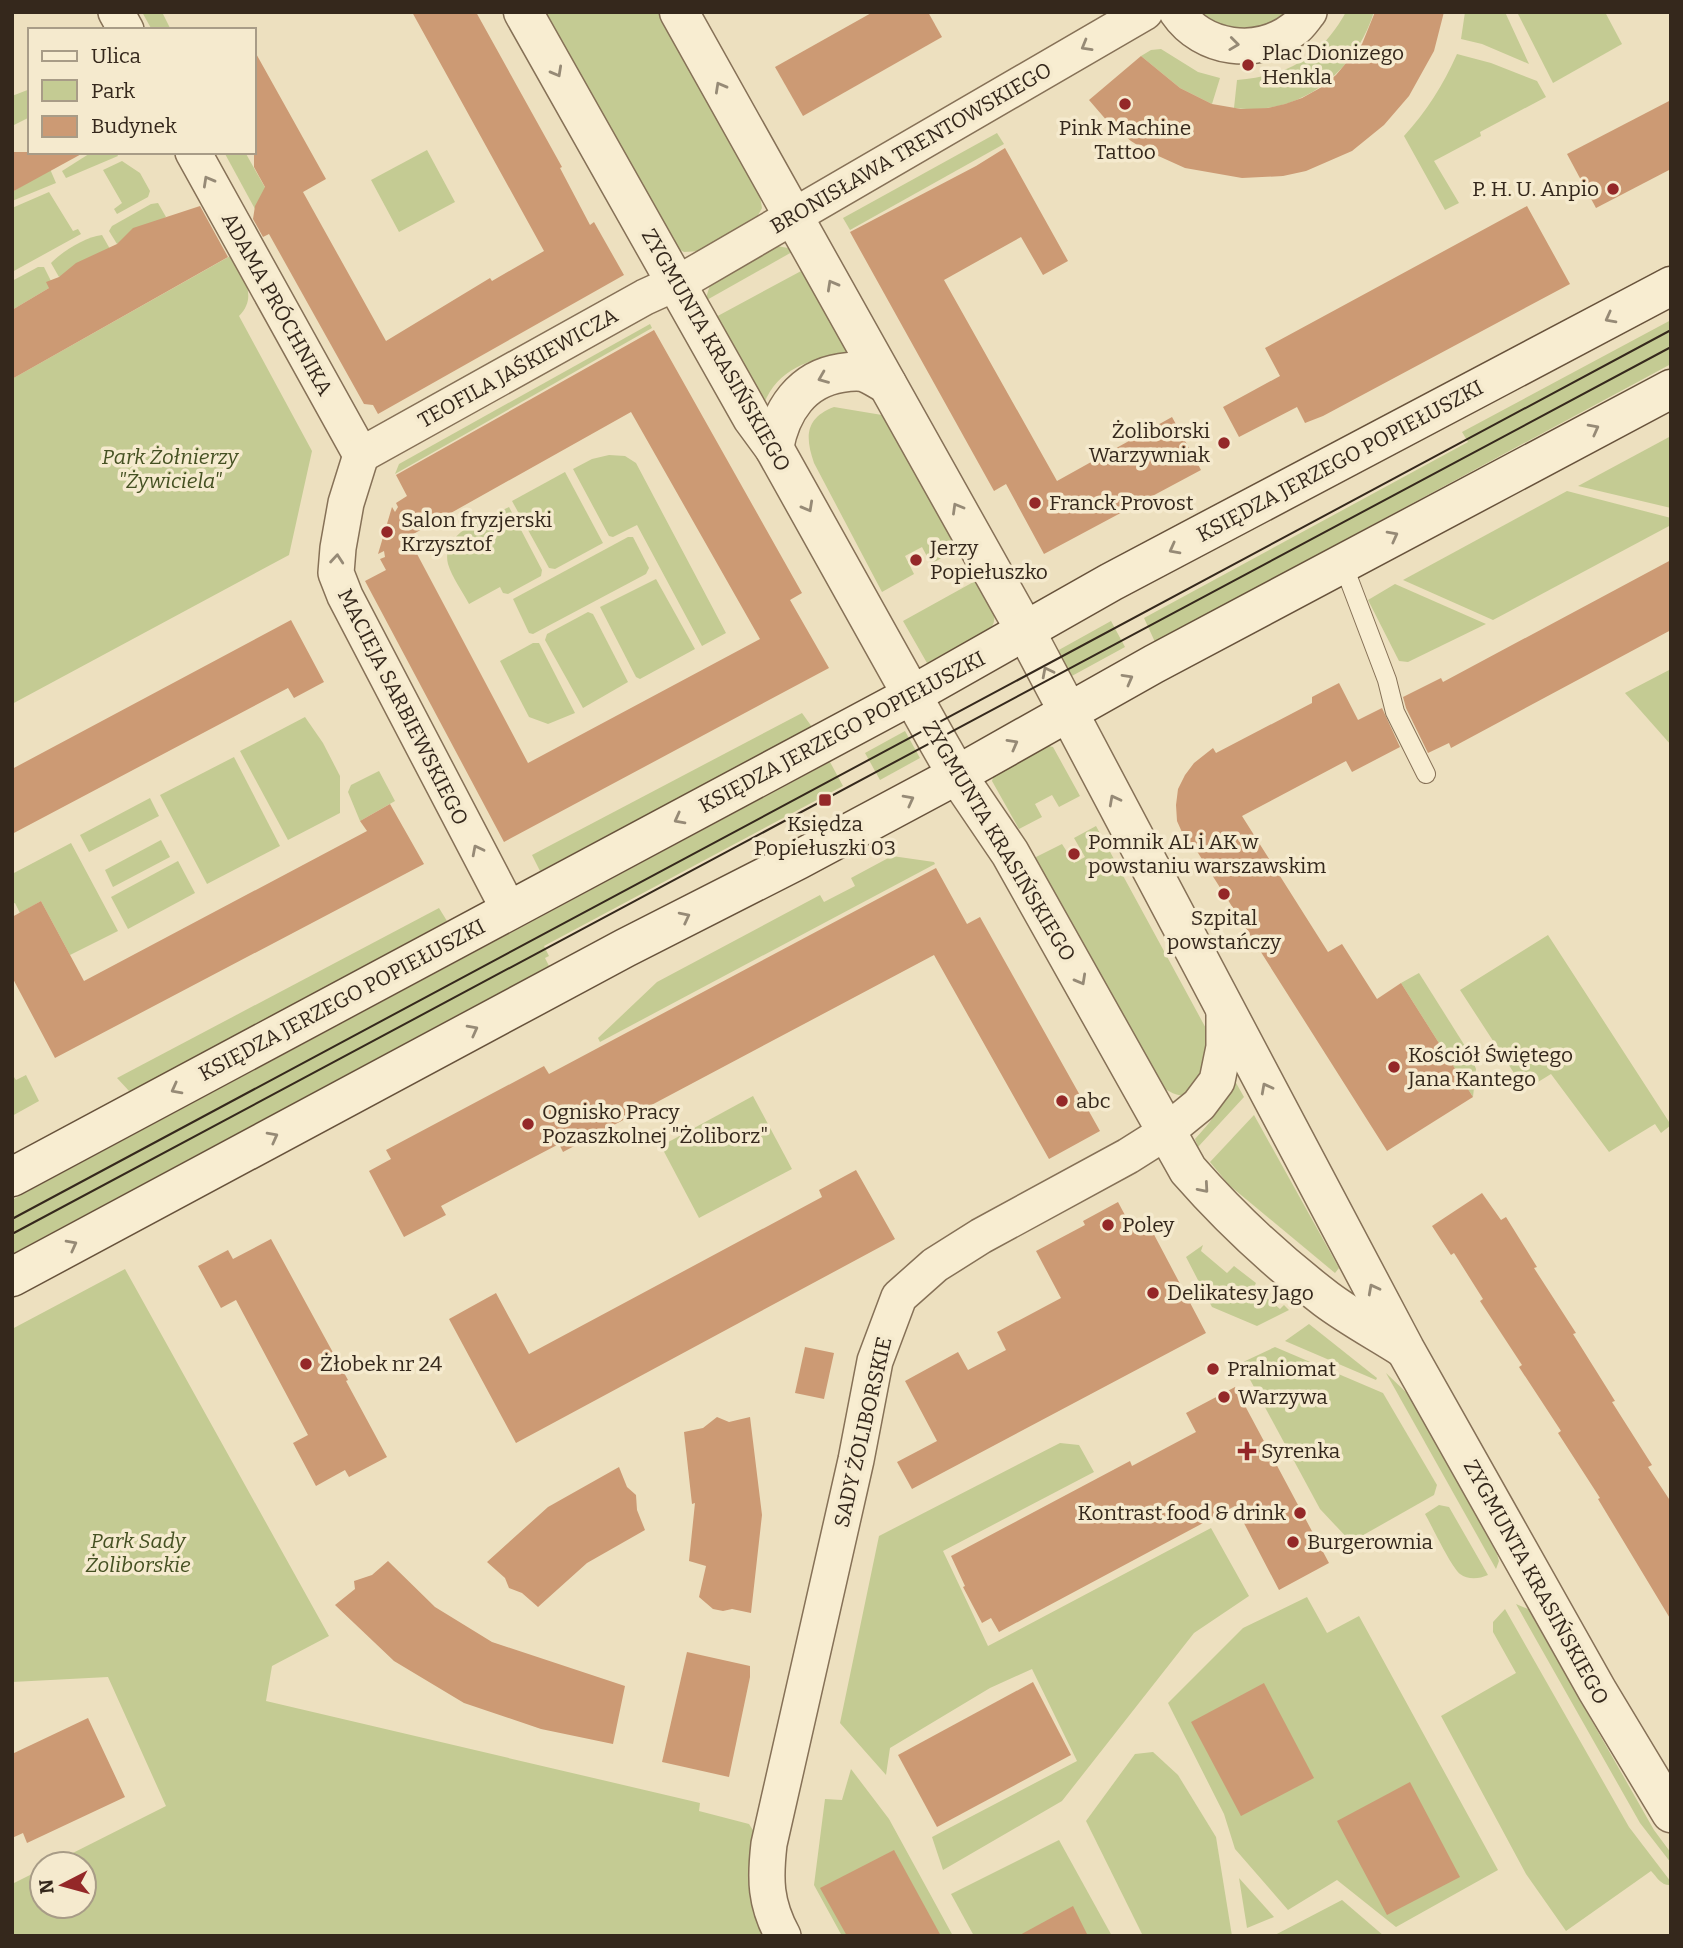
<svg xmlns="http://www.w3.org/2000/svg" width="1683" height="1948" viewBox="0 0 1683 1948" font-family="Bitter,serif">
  <rect width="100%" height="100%" fill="#ede0bf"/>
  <g fill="#c4cb93">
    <path d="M142,12h20l9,18h-19z"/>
    <path d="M541,12h119l100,184 2,12 -6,11 -55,32 -17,1 -9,-5z"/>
    <path d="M1194,12h96c-20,14 -42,25 -67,17 -10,-3 -20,-11 -29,-17z"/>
    <path d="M1346,12h28c-19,60 -74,105 -140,96l3,-28c51,-4 84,-23 109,-68z"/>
    <path d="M1465,12h40l24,52 -47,-20 -21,-5z"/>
    <path d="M1517,12h88l17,32 -69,39z"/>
    <path d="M1161,49l37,23 22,6 -8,26 -32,-16 -39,-32 10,-6z"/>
    <path d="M1457,54l34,9 46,18 9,16 -66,35 1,4 -47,25 25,42 -14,7 -41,-74c23,-25 39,-51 53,-82z"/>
    <path d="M30,89v28l-18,9v-30z"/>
    <path d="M997,133l7,11 -154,86 -7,-12z"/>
    <path d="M427,150l28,52 -56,30 -28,-52z"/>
    <path d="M92,152h24l2,4 -52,22 -4,-7z"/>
    <path d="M224,152h21l26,46 -16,11z"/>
    <path d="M122,161l18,12 10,18 -2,6 -31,17 -3,-5 8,-6 -19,-33z"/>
    <path d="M50,169l6,14 -44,18v-9z"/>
    <path d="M49,192l24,39 5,-2 3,5 -69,38v-64z"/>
    <path d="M158,203l8,14 -49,27 -8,-13 3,-5 39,-22z"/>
    <path d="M102,235l8,14 -51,28 -8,-14c12,-12 34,-26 51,-28z"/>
    <path d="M777,246l11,2 4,4 -87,49 5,-16z"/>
    <path d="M232,255c10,20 27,41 7,61l73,135 -23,104 -277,149v-325z"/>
    <path d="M38,267h6l7,14 -2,7 -37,22v-29z"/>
    <path d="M803,270l49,87c-36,-2 -74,10 -88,47l-50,-86z"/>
    <path d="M1671,320v44l-516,278 -11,-24 324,-176 -6,-10z"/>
    <path d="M650,324l2,4 -257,146 4,-10z"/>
    <path d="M834,407l48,8 77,133 -28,16 -9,-17 -17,9 9,18 -32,18 -68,-129c-9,-26 -9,-45 20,-56z"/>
    <path d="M1671,436v72l-93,-22z"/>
    <path d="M609,455l16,1 11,7 90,170 -24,13 -65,-121 -24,12 -4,-1 -36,-67 19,-10z"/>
    <path d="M565,472l38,71 -48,26 -6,-1 -37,-67z"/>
    <path d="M1567,491l104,27v7l-178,95 -90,-40z"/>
    <path d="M509,507l33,63 -1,6 -33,18 -5,-1 -3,-6 -31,17c-7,-13 -17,-27 -21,-40 -8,-32 39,-46 61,-57z"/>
    <path d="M628,537h5l16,31 -3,6 -113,60 -4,-1 -16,-34z"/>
    <path d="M656,579l39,70 -55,30 -4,-2 -36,-70z"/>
    <path d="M977,580c7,14 25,34 14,48l-64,35 -24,-42z"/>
    <path d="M1395,584l91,40 -78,38 -9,-1 -31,-61z"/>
    <path d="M588,612l5,2 35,68 -45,26 -38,-68 2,-6z"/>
    <path d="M1111,621l14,26 -55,30 -13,-26z"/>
    <path d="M533,643h6l36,70 -27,11 -19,-7 -29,-56z"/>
    <path d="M1671,669v76l-46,-52z"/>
    <path d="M802,713l10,14 -272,144 -8,-16z"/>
    <path d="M305,717l18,26 17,33v37l-52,27 -48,-89z"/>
    <path d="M905,731l15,27 -40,22 -15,-27z"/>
    <path d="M1049,746l4,1 27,49 -21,11 -7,-12 -17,9 7,13 -23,12 -27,-48 2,-6z"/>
    <path d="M234,757l46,89 -73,38 -47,-89z"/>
    <path d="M830,762l13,24 -299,160 5,10 -4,2 4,8 -537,288v-54z"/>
    <path d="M379,771l16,30 -35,20 -12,-29 3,-7z"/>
    <path d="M150,798l9,18 -70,36 -9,-17z"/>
    <path d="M1096,826l119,219 -23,50c-13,2 -20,-1 -31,-9l-127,-228 28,-14 12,19 11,-6 -11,-19z"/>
    <path d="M161,840l9,17 -57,30 -8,-17z"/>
    <path d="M71,843l47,88 -48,24 -29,-54 -21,12 -5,-10 -3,1v-30z"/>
    <path d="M892,856l42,6 1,2 -335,178 -2,-4 59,-56 163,-87 4,7 31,-16 -4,-8z"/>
    <path d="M178,861l17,32 -67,36 -17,-32z"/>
    <path d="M439,908l8,13 -317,171 -13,-14z"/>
    <path d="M1548,935l123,190 -10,8 -6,-9 -46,28 -58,-78 -26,16 -65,-100z"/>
    <path d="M1419,973l51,81 6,15 -3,28 -72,-114z"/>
    <path d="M12,1074l4,6 10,-5 13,26 -27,15z"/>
    <path d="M1231,1074l13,23 -46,50 -3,-8c23,-25 28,-33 36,-65z"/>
    <path d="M753,1096l39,73 -93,49 -38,-72z"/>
    <path d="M1254,1115l85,153 -4,5 -106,-88 -19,-23z"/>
    <path d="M1203,1245l-2,6 26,22 7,-7 22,17 -2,4 26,22 4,-4 5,5 -32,16 -45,-19 -26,-50z"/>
    <path d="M125,1269l204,367 -57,30 -6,35 434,102 -1,8 50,13 9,14 7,98h-753v-52l30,-15v37h42v-42h-33l115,-58 -58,-129 -96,5v-353z"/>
    <path d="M1309,1324l68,54 -1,2 -91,-39z"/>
    <path d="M1275,1347l108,46 54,92 -3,10 -83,47 -31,-33 -79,-146z"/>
    <path d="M1386,1373l25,24 86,157 2,7 -3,8z"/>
    <path d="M1060,1443l19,2 15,27 -151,79 45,95 223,-118 38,68 -55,37 -132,168 -119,69 -11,-33 145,-76 -45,-92 -42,19 -100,60 -4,27 -46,-52 39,-187z"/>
    <path d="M1439,1505l10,2 39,68c-9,4 -20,5 -28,-1 -10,-9 -27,-46 -35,-60z"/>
    <path d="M1307,1597l20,36 32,-17 139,254 -102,57 -59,-47 -49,30 -53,-61 -11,-35 -56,-111 75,-75z"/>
    <path d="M1516,1604l12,5 126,221 17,23v10l-31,-40z"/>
    <path d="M1505,1609l124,218 42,55v3c-10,1 -14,-8 -20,-14l-85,60 -40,-57 -85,-158 75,-43 -23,-41v-10z"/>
    <path d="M1153,1752l25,23 38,62 16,99h-89l-57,-115 49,-67z"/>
    <path d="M851,1769l38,50 64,117h-111l-28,-51 11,-86 17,1z"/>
    <path d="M1059,1840l53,96h-138l-23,-42z"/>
    <path d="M1239,1878l35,39 -27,11z"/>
    <path d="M1342,1900l42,36h-111z"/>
  </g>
  <g fill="#cc9a74" fill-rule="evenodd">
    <path d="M412,12h64l86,155 -2,1 30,57 4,-3 30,53 -246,139 -5,-9 -9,-1 -95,-170 -6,3 -10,-18 2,-13 10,-19 -11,-20v-117l72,129 -23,13 83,149 104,-63 2,3 52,-30z"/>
    <path d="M873,12h55l14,25 -139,79 -28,-49z"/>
    <path d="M1375,12h69l-10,39 -25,45 -25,29 -32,26 -46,20 -23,5 -41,2 -57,-10 -40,-18 -14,-9 -23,-19 -19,-22 52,-44 39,32 32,16 29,5 27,-1 17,-4 17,-6 18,-10 16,-13 26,-31z"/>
    <path d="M1671,100v69l-75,39 -29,-54z"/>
    <path d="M1005,148l63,113 -25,14 -22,-38 -77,43 113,201 115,-64 29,53 -157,84 -38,-70 -12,7 -144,-259 126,-66z"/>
    <path d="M12,152h73l-73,40z"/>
    <path d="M200,206l28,51 -216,122v-69l37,-22 -3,-6 13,-5 17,-14 41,-19 16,-16z"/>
    <path d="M1527,206l43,78 -247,132 -18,7 -8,-16 -58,30 -16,-30 57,-31 -15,-28z"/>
    <path d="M654,330l148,263 -12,7 39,68 -325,174 -139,-261 21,-11 -6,-11 5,-2 -1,-6 -6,3 14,-47 3,5 3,-5 -2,-4 11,-7 -11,-21zM631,412l129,227 -232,124 -120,-226z"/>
    <path d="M1671,560v70l-220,118 -2,-5 -21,10 -22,-45 -3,-11 38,-19 2,4z"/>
    <path d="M291,620l33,62 -30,16 -6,-10 -276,146v-65z"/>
    <path d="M1339,683l19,37 24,-12 18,39 -48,25 -6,-11 -104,55 86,136 14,-8 35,55 24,-16 72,114 -86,54 -194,-306 -4,3 -12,-27 -1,-16 2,-16 7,-14 9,-12 19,-15 3,5 96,-50v-6z"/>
    <path d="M390,804l34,60 -369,194 -43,-81v-60l29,-16 43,80 283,-150 -7,-10z"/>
    <path d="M936,868l31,56 13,-7 120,214 -51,28 -115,-204 -371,197 -4,-8 -118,62 5,9 -42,22 -35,-66 22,-12 -5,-9 158,-84 5,8z"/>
    <path d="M856,1170l39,69 -379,204 -67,-124 47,-26 33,61 293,-157 -3,-7z"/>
    <path d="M1482,1193l19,27 5,-3 31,50 -3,1 42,65 -3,1 42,67 -3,1 40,63 -4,2 23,35v118l-73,-121 2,-1 -42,-65 3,-2 -42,-64 3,-2 -42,-64 3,-2 -29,-46 -3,2 -19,-29z"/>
    <path d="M1118,1202l17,32 15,-7 56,106 -294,156 -15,-27 40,-21 -32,-60 53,-29 10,18 38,-20 -9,-18 64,-34 -25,-47 49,-26 -2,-4z"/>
    <path d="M271,1239l77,141 -2,1 41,76 -38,20 -4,-7 -29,16 -23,-43 15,-8 -72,-135 -15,8 -23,-42 30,-16 5,9z"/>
    <path d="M805,1347l29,6 -10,46 -29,-6z"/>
    <path d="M1235,1387l94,176 -50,27 -44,-84 -236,126 -8,-14 -9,5 -19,-36 2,-1 -14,-30 179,-95 2,5 64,-34 -10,-19z"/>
    <path d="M717,1417l12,5 21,-5 12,98 -11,98 -19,-4 -9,2 -10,-2 -14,-12 7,-31 -17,-5 6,-58 -3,1 -8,-72 19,-4z"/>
    <path d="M619,1467l8,20 9,8 1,15 8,20 -58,33 -49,44 -16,-14 -13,-5 -4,-10 -18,-16 61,-55z"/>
    <path d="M388,1561l47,46 57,35 133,44 -12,58 -72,-15 -77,-26 -70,-42 -59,-56 20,-16 -1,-8 18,-6z"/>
    <path d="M687,1652l63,14v11l-21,100 -67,-15z"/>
    <path d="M1033,1682l38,73 -134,72 -39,-72z"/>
    <path d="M1264,1683l50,95 -73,38 -50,-94z"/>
    <path d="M88,1718l37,79 -98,46 -4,-10 -11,5v-84z"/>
    <path d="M1410,1782l50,95 -73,38 -50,-94z"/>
    <path d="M894,1850l47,86h-94l-27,-48z"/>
    <path d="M1073,1906l15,30h-70z"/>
  </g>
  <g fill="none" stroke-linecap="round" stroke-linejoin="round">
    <g stroke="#867157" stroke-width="20">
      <path id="service" d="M1343,564l44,116 8,32 31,62"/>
    </g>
    <g stroke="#867157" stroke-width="38">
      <g id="minor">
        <path d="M116,12l10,18"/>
        <path d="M1177,12c26,38 81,45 117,17 6,-4 10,-11 15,-17"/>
        <path d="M193,152l168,303"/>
        <path d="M361,455l284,-158 44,-20 456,-265"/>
        <path d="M361,455l-15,48 -8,45 -2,25 9,23 164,314"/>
        <path d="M783,1936c-18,-33 -18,-57 -14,-92l87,-384 19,-99 24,-64 36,-32 46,-29 147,-80 38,-24 33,-27 18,-24 7,-34v-40"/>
      </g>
    </g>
    <g stroke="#867157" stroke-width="41">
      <g id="tertiary">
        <path d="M523,12l229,406 22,30 163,292 20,35 53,78 178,317c42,48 87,90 138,129 24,18 52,33 77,49"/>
        <path d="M679,12l347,620 379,717 192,341 74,123"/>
        <path d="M774,448c7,-38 28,-69 67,-75 6,-1 16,-2 22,-1 8,2 17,9 24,12"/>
      </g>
    </g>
    <g stroke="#67523b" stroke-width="41">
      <g id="secondary">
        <path d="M12,1177l900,-482 199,-113 560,-296"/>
        <path d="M12,1277l613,-329 173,-88 159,-85 197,-111 517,-275"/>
      </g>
    </g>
    <use href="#service" stroke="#f8edd1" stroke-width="18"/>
    <use href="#minor" stroke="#f8edd1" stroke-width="35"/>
    <use href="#tertiary" stroke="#f8edd1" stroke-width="38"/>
    <use href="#secondary" stroke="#f8edd1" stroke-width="38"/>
    <g stroke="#35281c" stroke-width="2">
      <path d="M12,1219l1659,-889"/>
      <path d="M12,1234l1659,-887"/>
    </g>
  </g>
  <defs><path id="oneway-chevron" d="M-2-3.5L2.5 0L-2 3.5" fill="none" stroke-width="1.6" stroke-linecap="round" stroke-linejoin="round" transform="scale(1.75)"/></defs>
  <g stroke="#968a76">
    <use href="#oneway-chevron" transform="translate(1234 44) rotate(7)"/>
    <use href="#oneway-chevron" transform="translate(1086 46) rotate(150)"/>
    <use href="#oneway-chevron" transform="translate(557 72) rotate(61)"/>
    <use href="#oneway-chevron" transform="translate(720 87) rotate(-119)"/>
    <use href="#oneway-chevron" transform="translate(208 181) rotate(-119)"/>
    <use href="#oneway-chevron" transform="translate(832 285) rotate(-119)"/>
    <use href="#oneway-chevron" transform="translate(1610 318) rotate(152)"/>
    <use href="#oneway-chevron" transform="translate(823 378) rotate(158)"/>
    <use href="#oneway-chevron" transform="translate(1594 429) rotate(-28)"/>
    <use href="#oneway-chevron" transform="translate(808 507) rotate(61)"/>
    <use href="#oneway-chevron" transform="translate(957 508) rotate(-120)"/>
    <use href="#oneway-chevron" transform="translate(1393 536) rotate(-28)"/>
    <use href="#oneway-chevron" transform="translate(1174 549) rotate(152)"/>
    <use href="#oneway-chevron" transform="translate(337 559) rotate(-85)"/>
    <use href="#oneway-chevron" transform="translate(1047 672) rotate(-117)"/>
    <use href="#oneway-chevron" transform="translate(1128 679) rotate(-29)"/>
    <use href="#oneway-chevron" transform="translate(1013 744) rotate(-29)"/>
    <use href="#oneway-chevron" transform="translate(909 800) rotate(-28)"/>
    <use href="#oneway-chevron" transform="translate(1114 800) rotate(-118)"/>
    <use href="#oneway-chevron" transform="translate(679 819) rotate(152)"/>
    <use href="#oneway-chevron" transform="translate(477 850) rotate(-117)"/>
    <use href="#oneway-chevron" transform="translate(685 917) rotate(-27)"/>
    <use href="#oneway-chevron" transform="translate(1081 980) rotate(61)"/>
    <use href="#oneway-chevron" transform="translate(473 1030) rotate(-28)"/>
    <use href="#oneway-chevron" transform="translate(1266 1088) rotate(-118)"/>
    <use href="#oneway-chevron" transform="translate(176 1089) rotate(152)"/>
    <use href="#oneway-chevron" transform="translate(273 1137) rotate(-28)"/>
    <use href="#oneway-chevron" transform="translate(1204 1188) rotate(49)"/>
    <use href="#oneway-chevron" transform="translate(72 1245) rotate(-28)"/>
    <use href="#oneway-chevron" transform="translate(1373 1289) rotate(-118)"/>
  </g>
  <g fill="#942828" stroke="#f5eace" stroke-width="2.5">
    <circle cx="1248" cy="65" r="7"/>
    <circle cx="1125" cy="104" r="7"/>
    <circle cx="1613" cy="189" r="7"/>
    <circle cx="1224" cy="443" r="7"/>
    <circle cx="1035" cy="503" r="7"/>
    <circle cx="387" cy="532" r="7"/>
    <circle cx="916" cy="560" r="7"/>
    <rect x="818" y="793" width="14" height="14" rx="3.5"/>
    <circle cx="1074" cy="854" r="7"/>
    <circle cx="1224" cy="894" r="7"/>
    <circle cx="1394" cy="1067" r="7"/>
    <circle cx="1062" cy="1101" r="7"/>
    <circle cx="528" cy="1124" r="7"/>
    <circle cx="1108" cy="1225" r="7"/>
    <circle cx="1153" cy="1293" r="7"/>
    <circle cx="306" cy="1364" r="7"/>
    <circle cx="1213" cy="1369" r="7"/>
    <circle cx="1224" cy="1397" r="7"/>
    <path d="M1243.5 1440.5h7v7h7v7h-7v7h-7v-7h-7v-7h7z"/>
    <circle cx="1300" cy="1513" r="7"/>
    <circle cx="1293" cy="1542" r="7"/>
  </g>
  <g text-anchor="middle" stroke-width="7" stroke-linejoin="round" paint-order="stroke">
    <g font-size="21" fill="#35281c" stroke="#f5eace" text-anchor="start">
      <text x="1262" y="60">Plac Dionizego<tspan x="1262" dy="24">Henkla</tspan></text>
      <text x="1125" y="135" text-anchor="middle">Pink Machine<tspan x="1125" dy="24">Tattoo</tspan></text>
      <text x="1599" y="196" text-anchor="end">P. H. U. Anpio</text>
      <text x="1210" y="438" text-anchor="end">Żoliborski<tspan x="1210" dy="24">Warzywniak</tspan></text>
      <text x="1049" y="510">Franck Provost</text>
      <text x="401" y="527">Salon fryzjerski<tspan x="401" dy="24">Krzysztof</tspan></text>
      <text x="930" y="555">Jerzy<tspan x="930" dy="24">Popiełuszko</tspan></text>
      <text x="825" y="831" text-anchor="middle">Księdza<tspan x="825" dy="24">Popiełuszki 03</tspan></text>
      <text x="1088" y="849">Pomnik AL i AK w<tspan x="1088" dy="24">powstaniu warszawskim</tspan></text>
      <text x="1224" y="925" text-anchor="middle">Szpital<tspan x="1224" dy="24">powstańczy</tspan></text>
      <text x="1408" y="1062">Kościół Świętego<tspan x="1408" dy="24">Jana Kantego</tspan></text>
      <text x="1076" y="1108">abc</text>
      <text x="542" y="1119">Ognisko Pracy<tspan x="542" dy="24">Pozaszkolnej "Żoliborz"</tspan></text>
      <text x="1122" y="1232">Poley</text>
      <text x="1167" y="1300">Delikatesy Jago</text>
      <text x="320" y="1371">Żłobek nr 24</text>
      <text x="1227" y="1376">Pralniomat</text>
      <text x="1238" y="1404">Warzywa</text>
      <text x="1261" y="1458">Syrenka</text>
      <text x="1286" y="1520" text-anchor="end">Kontrast food &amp; drink</text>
      <text x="1307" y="1549">Burgerownia</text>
    </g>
    <g font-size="21" fill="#35281c" stroke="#f5eace">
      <text transform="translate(911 148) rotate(-30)" y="7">BRONISŁAWA TRENTOWSKIEGO</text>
      <text transform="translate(277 304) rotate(61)" y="7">ADAMA PRÓCHNIKA</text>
      <text transform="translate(716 350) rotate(60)" y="7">ZYGMUNTA KRASIŃSKIEGO</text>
      <text transform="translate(518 368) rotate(-29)" y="7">TEOFILA JAŚKIEWICZA</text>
      <text transform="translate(1340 461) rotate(-28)" y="7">KSIĘDZA JERZEGO POPIEŁUSZKI</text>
      <text transform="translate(403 707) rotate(63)" y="7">MACIEJA SARBIEWSKIEGO</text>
      <text transform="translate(842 732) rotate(-28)" y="7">KSIĘDZA JERZEGO POPIEŁUSZKI</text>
      <text transform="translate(999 841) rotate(59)" y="7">ZYGMUNTA KRASIŃSKIEGO</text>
      <text transform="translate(342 1000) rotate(-28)" y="7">KSIĘDZA JERZEGO POPIEŁUSZKI</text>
      <text transform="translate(863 1432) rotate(-77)" y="7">SADY ŻOLIBORSKIE</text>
      <text transform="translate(1536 1582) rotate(61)" y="7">ZYGMUNTA KRASIŃSKIEGO</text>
    </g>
    <g font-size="21" font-style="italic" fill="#455122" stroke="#f5eace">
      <text x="170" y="464">Park Żołnierzy<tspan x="170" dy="24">"Żywiciela"</tspan></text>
      <text x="138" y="1548">Park Sady<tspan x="138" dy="24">Żoliborskie</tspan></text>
    </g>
  </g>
  <rect width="1683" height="1948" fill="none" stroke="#35281c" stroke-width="28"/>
  <rect x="28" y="28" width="228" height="126" fill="#f5eace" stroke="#a89c87" stroke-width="2"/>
  <rect x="42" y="51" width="35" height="10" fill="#f8edd1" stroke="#a89c87" stroke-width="2"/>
  <text x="91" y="63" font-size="21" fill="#35281c">Ulica</text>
  <rect x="42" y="80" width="35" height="21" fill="#c4cb93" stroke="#a89c87" stroke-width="2"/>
  <text x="91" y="98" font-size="21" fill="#35281c">Park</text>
  <rect x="42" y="116" width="35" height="21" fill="#cc9a74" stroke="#a89c87" stroke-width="2"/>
  <text x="91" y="133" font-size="21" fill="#35281c">Budynek</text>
  <g transform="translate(63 1885) rotate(264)"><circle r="33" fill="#f5eace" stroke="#a89c87" stroke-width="2"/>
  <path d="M0-5L12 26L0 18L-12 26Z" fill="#942828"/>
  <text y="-10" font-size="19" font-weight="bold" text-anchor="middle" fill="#35281c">N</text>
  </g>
</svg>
